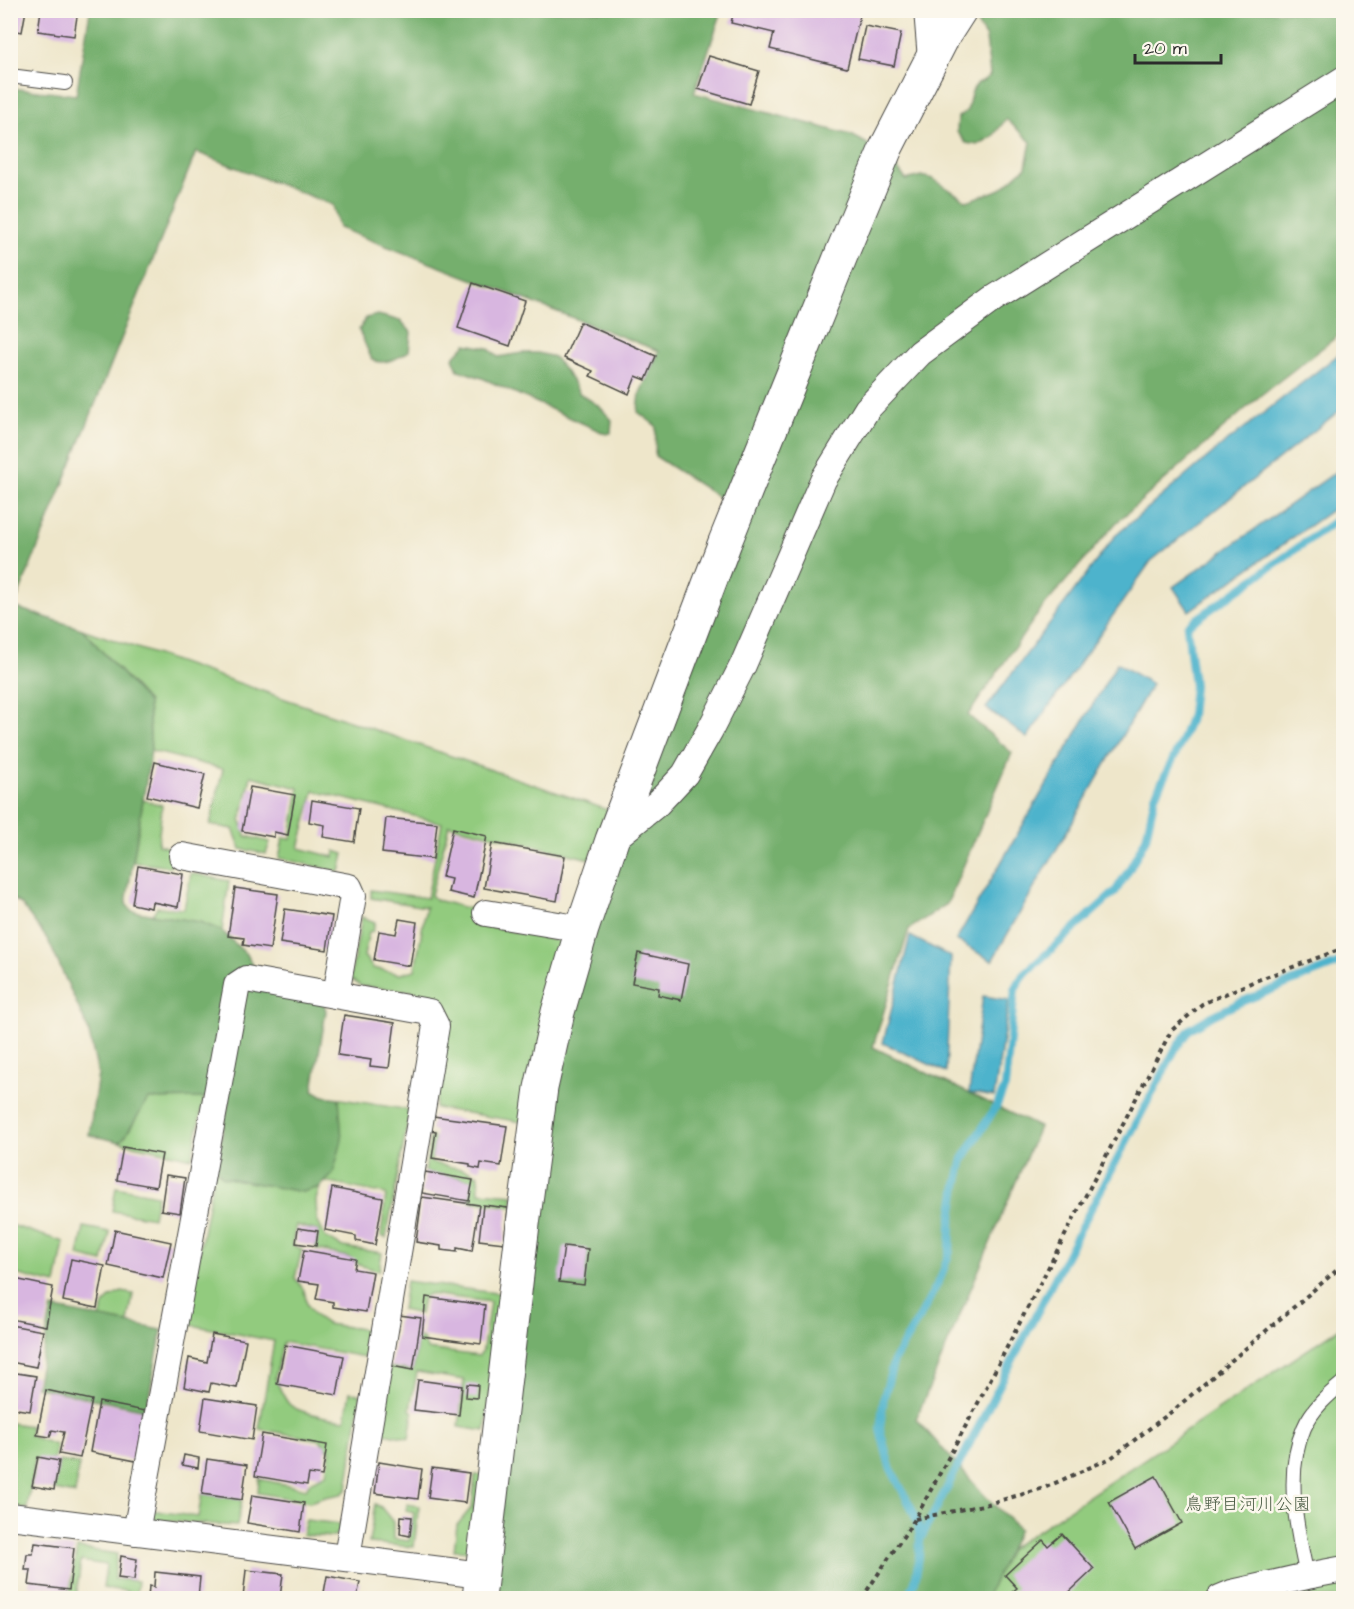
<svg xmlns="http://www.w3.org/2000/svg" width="1354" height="1609" viewBox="0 0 1354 1609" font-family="'Architects Daughter','Klee One',sans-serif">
  <rect width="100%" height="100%" fill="#fbf7ec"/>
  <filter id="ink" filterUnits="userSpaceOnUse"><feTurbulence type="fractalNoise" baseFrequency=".0167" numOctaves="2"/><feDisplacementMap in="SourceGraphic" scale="12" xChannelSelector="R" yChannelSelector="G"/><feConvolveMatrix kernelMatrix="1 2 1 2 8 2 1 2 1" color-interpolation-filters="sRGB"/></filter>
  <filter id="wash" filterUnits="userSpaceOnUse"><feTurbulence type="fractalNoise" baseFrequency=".008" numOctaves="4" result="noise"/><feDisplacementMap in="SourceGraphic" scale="24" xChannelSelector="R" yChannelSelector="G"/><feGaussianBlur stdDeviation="1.35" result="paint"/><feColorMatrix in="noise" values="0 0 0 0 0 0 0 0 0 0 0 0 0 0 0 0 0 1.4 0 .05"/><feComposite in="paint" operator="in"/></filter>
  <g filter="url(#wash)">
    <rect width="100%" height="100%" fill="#eee6ca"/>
    <g fill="#92cb7e" stroke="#5e7b54" stroke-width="1.5">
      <path d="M82,629l526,181 -18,49 -141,-34 -18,70 5,5 35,9v5l8,2 -2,8 87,18 -42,180 -87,-14 13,-94 -10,-14 -26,-9 -51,-5 -11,-7 12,-62 13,5 -2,9 -4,1 -5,24 9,12 27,6 15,-4 11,-63 -55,-9v-8l56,8 15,-75 -128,-32 -15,57 35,9 1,-6 9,3 -4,18 -61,-14 4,-20 8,1 8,-51 -48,-12 -10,45 5,15 24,6 -4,12 -25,-5 -8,-20 -23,-4 13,-56 -72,-18 -3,-49z"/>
      <path d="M143,800l19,5 -4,40 16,4 -4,18 -37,-5z"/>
      <path d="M191,873l38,8 -7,50 -22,-9 -48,-7 5,-8 27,2z"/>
      <path d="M323,1096l87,14 -24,128 -5,-2 5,-42 -77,-15z"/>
      <path d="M204,1098l-12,60 -72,-16 6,-7 21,-36z"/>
      <path d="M430,1136l5,2 -4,25 36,7 11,5 1,17 35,3 -2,12 -43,-6 3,-21 -47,-8z"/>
      <path d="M215,1168l8,9 79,15 18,-5 -4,13 1,20 9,18 17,9 39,6 -3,18 -20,-6 -8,-7 -35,-9 2,-18 -22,-6 -4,20 10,4 -7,29 9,12 3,14 7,11 13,9 42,6 -5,27 -81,-15 -8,36c4,8 8,19 14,26 10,10 42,14 56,16l5,-28 11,3 -14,94 -5,5 -17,3 -15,5 -52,-9 1,-14 47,10 5,-8 16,-7 3,-23 -10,-11 -61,-11 15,-88 -88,-17z"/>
      <path d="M116,1187l41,8 -4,23 -41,-7z"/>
      <path d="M11,1225l53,17 -8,42 -45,-11z"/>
      <path d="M84,1227l26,5 -7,30 -25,-6z"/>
      <path d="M406,1281l97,13 -18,137 -26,-4 5,-47 -47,-8 -7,37 3,4 -4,25 -31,-6 11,-65 24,4 5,-34 5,2 4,10 52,7 4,-8 7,-46 -61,-8 -6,4 -3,16 -18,-4z"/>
      <path d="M122,1292l11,2 -5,29 -28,-5c4,-16 6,-20 22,-26z"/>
      <path d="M1343,1326v272h-370l-2,-23z"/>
      <path d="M10,1423l21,3 -1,10 26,9 -2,15 -19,-1 -8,50 -16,-3z"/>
      <path d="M59,1461l20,3 -4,30 -21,-4z"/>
      <path d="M475,1475h9l-15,76 -15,-1 3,-25 15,-18z"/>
      <path d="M202,1494l40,6 -5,26 -83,-6 -5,-7 2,-3 47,7z"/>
      <path d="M375,1504l6,3 12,15v17l16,2 5,-28 -8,-2 1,-7 12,2 -5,41 -45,-4z"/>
      <path d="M306,1520l34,4v7l-7,6 -31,-2z"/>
      <path d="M77,1548l40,6 -3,25 24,2 -2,17h-10l1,-7 -24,-3 3,-23 -25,-4 -5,37h-54l5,-9 42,7z"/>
    </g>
    <g fill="#75af6d" stroke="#506d4c" stroke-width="1.5">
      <path d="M90,11h632l-28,82 157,42c22,11 42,24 55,45l15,-4 12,3 34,22 34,-12 25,-22 5,-25 -25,-23 -13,17 -15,9 -12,-2 -9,-11 1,-15 9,-6c3,-10 3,-21 11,-28 5,-3 8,-3 12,-8l-4,-37 -13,-21 4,-6h366v321l-82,63 -145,128 -77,89 -71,103 44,38 -65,151 -38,25 -36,118 166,80 -123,292 70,78 33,32 -33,69h-500l64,-507 67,-244 132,-330 -94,-61 1,-30 -18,-14 2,-19 19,-42 -320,-123 -6,-23 -137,-53 -182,455 68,22 66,74 3,48 -25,153 6,7 68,11 22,9 26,25 14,33 62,14 2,8 -13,79 10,6 16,2 3,42 -9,34 -13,13 -18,5 -79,-15 -8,-9 14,-68 -25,-2 -56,1 -22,36 -6,7 -31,-7 9,-61 -10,-45 -40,-89 -27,-36 -10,-6 -1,-810 66,7z"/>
      <path d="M378,315l23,6 10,11 -2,19c-11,8 -25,14 -37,9l-13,-30 7,-12z"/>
      <path d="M466,344l22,4 10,9 24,-4h16l16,4 17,22 8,14 20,13 13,14 -1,13 -5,1 -124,-56 -24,-8 -5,-12z"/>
      <path d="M52,1308l110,22 -16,80 -110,-23z"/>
    </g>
    <g fill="#4db3cc" stroke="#3c6f7c" stroke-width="1.5">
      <path d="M1343,351v57l-192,153 -124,177 -41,-30 129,-172 101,-86z"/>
      <path d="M1343,467v35l-154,109 -16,-24z"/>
      <path d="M1117,663l35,21 -160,277 -36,-21z"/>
      <path d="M910,936l41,21 -5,115 -63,-29z"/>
      <path d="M983,996l26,4 -15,97 -25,-4z"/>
    </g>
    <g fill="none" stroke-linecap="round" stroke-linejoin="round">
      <g stroke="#4db3cc" stroke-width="8">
        <path d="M920,1540l156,-303 100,-189 14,-19 22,-13 29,-14 103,-41"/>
        <path d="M908,1598l7,-17 4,-24 1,-17 -2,-16 -7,-17 -21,-40 -10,-38 4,-32 10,-37 27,-45 20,-38 9,-26 1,-27 6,-39 6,-26 34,-54 8,-18 10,-98 8,-14 92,-83 14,-22 17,-32 9,-42 25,-51 11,-30 3,-29 -7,-60 157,-111"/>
      </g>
    </g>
    <g id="blocks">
      <g fill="#d8b6e0">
        <path d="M10,10h16l-4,22 -12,-2z"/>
        <path d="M41,10h37l-4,26 -36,-5z"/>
        <path d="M734,10h108l18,5 -13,53 -77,-19 4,-16 -43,-10z"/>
        <path d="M865,26l36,7 -7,33 -36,-7z"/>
        <path d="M709,56l50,15 -10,33 -51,-15z"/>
        <path d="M473,283l52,18 -15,45 -52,-18z"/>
        <path d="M580,322l76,34 -10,24 -10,-4 -7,18 -39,-18 3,-5 -29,-13z"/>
        <path d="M155,762l50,12 -8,34 -50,-12z"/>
        <path d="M250,787l45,8 -7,40 -14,-3v5l-32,-6z"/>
        <path d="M312,800l47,8 -5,34 -31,-5 2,-12 -16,-3z"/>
        <path d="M386,818l51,5 -4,36 -51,-6z"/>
        <path d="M453,828l34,8 -13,62 -26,-6 3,-13 -9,-2z"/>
        <path d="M492,843l73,13 -8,45 -73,-13z"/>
        <path d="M138,866l45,8 -5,33 -26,-5 -1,6 -19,-4z"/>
        <path d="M235,888l43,6 -8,55 -27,-4 1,-7 -16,-2z"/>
        <path d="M285,909l47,7 -5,34 -47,-7z"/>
        <path d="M399,919l18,3 -7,44 -36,-6 5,-29 17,3z"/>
        <path d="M638,953l50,11 -7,36 -23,-5 1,-7 -27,-5z"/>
        <path d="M344,1015l51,8 -6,45 -19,-2 1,-6 -33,-5z"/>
        <path d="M433,1116l74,10 -6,40 -20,-3 -1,6 -10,-2v-3l-38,-6 4,-27 -5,-1z"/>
        <path d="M123,1147l39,7 -6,33 -39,-7z"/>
        <path d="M425,1172l48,8 -4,21 -47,-8z"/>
        <path d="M166,1175l19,3 -5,35 -19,-3z"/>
        <path d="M332,1188l51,10 -8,47 -19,-4v-5l-31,-6z"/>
        <path d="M422,1197l57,8 -7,46 -15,-3v4l-16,-2v-4l-25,-4z"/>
        <path d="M483,1205l25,3 -4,35 -25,-3z"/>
        <path d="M298,1228l20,3 -2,15 -20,-3z"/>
        <path d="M115,1230l56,12 -8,36 -55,-12z"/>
        <path d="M564,1246l24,3 -4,36 -25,-3z"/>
        <path d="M304,1250l52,9 -2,10 19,3 -7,40 -33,-5v-5l-17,-3 3,-15 -21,-3z"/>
        <path d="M71,1259l34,7 -8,42 -34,-7z"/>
        <path d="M10,1278l43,9 -7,39 -36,-7z"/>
        <path d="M426,1297l59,8 -4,39 -59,-8z"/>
        <path d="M399,1315l22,3 -8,52 -22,-4z"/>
        <path d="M10,1325l33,6 -7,36 -26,-5z"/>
        <path d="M212,1334l34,6 -9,48 -26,-5 -2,9 -25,-5 5,-29 18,4z"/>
        <path d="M285,1345l59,11 -7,39 -60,-11z"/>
        <path d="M10,1372l26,4 -6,35 -20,-3z"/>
        <path d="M418,1380l44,6 -3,29 -45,-5z"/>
        <path d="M467,1384l11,1 -1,13 -11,-1z"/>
        <path d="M46,1390l46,10 -12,58 -21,-4 5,-22 -12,-2 -2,7 -13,-2z"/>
        <path d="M205,1398l52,8 -5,34 -52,-9z"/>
        <path d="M99,1402l46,9 -9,50 -46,-9z"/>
        <path d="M262,1434l65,11 -5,31 -13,-2 -2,11 -52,-9z"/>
        <path d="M184,1455l15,3 -1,10 -16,-3z"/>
        <path d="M38,1457l21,4 -5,29 -22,-4z"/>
        <path d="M207,1459l40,6 -5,35 -40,-6z"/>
        <path d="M379,1462l43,7 -4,30 -43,-6z"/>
        <path d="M432,1468l37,5 -4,30 -37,-5z"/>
        <path d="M1156,1476l26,47 -47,26 -26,-47z"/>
        <path d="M252,1495l52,8 -4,29 -53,-9z"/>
        <path d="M401,1516l11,1 -2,19 -10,-2z"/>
        <path d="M1062,1534l32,35 -31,29h-58l12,-10 -12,-13 38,-35 5,6z"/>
        <path d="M35,1543l39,5 -5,42 -40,-5 2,-15h-6l2,-16h6z"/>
        <path d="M121,1556l16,3 -3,21 -16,-2z"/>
        <path d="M246,1570l37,4 -3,24h-37z"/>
        <path d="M155,1572l45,5 -2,21h-50l1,-12 5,1z"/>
        <path d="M327,1576l33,6 -3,16h-34z"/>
      </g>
    </g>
  </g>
  <g filter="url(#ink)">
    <use href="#blocks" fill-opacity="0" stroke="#484743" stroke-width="1.5"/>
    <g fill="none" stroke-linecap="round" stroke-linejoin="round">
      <g stroke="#484743" stroke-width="16">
        <g id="lane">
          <path d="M10,76l55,7"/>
          <path d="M1307,1576c-10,-46 -23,-103 -3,-148 8,-19 24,-33 40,-46"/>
        </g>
      </g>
      <g stroke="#484743" stroke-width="28">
        <g id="street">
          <path d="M927,10l4,49"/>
          <path d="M612,840l46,-37 27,-29 25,-44 33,-65 80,-185 44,-71 53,-56 73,-54 351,-220"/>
          <path d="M182,856l167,31 4,9 -17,99"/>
          <path d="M486,913l96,16"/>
          <path d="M10,1516l471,59"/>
          <path d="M136,1532l101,-547 9,-6 183,33 7,14 -89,531"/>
          <path d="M1220,1598l12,-5 75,-17 37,-7"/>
        </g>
      </g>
      <g stroke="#484743" stroke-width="35">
        <path id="secondary" d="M479,1598l44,-374 18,-136 17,-76 24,-83 30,-89 113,-298 117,-289 44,-105 58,-113 16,-25"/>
      </g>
      <g stroke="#484743" stroke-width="4" stroke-dasharray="4.5 4.5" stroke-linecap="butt">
        <path d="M915,1519l73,-15 56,-16 67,-30 64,-49 169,-145"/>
        <path d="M862,1598l53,-79 61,-112 195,-376 31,-27 53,-23 89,-33"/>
      </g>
      <use href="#lane" stroke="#fff" stroke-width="14"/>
      <use href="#street" stroke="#fff" stroke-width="26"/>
      <use href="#secondary" stroke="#fff" stroke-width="33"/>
    </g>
  </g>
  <g text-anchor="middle" stroke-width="5" stroke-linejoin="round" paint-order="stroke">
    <g font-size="18" fill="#4a5b44" stroke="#fbf7ec">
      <text x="1248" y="1510">鳥野目河川公園</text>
    </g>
  </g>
  <rect width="1354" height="1609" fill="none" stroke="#fbf7ec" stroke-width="36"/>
  <path d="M1135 54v9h86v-9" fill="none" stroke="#2b2b2b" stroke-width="3"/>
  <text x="1144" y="54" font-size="18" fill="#2b2b2b" stroke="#fbf7ec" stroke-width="4.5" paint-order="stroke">20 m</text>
</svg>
